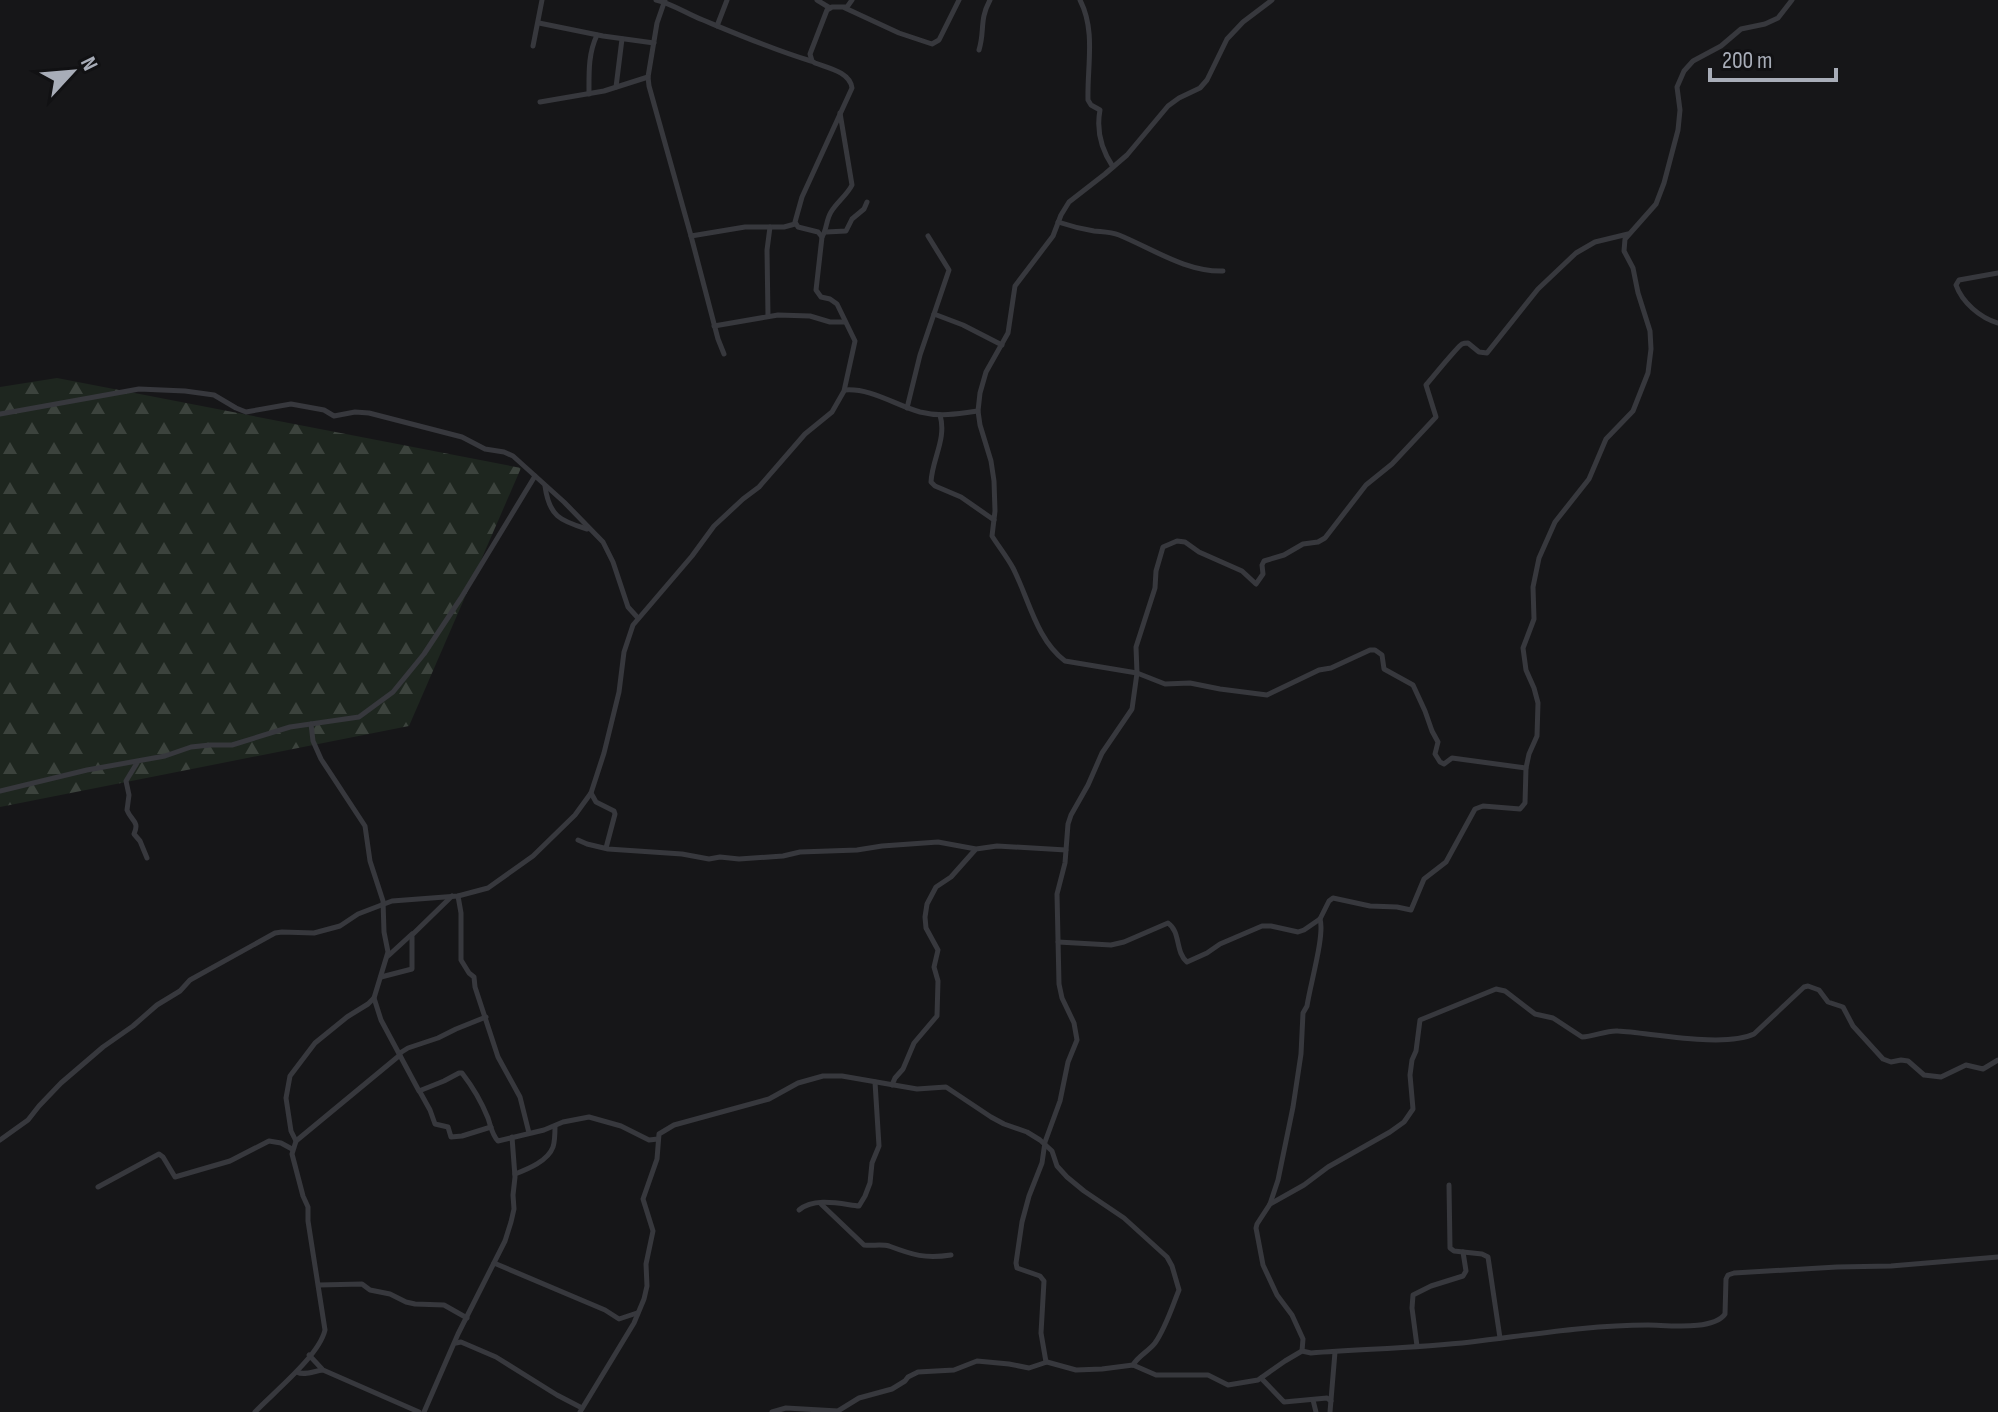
<svg xmlns="http://www.w3.org/2000/svg" width="1998" height="1412" viewBox="0 0 1998 1412" font-family="'Sofia Sans Condensed',sans-serif">
  <defs>
    <pattern id="forest-firs" width="22" height="20" patternUnits="userSpaceOnUse" patternTransform="scale(2)"><rect width="22" height="20" fill="#1e261f"/><path d="M5 1l3.5 6h-7zM16 11l3.5 6h-7z" fill="#3c433d"/></pattern>
  </defs>
  <rect width="100%" height="100%" fill="#161618"/>
  <path fill="url(#forest-firs)" d="M57,378l464,90 -112,258 -409,81v-420z"/>
  <g fill="none" stroke-linecap="round" stroke-linejoin="round">
    <g stroke="#37383d" stroke-width="5">
      <path d="M656,0c17,4 31,14 47,20 36,15 71,30 108,41"/>
      <path d="M665,0l-8,23 -9,54 1,9 42,150 27,103 6,15"/>
      <path d="M817,0l13,8"/>
      <path d="M1080,0c16,31 7,66 8,100l3,5 9,5c-4,21 1,39 13,57"/>
      <path d="M1272,0l-29,22 -16,17 -20,41 -7,8 -21,10 -11,8 -41,49 -22,19 -36,28 -8,13 -8,21 -38,50 -7,47 -22,39 -6,21 -2,18 2,14 11,36 3,20 1,30 -3,25c7,11 15,21 21,32 16,31 23,71 52,93l72,12 28,11 25,-1 30,6 47,6 52,-25 12,-2 39,-18h5l7,5 2,14 29,16 12,26 7,20 6,11 -3,12 5,8 4,2 8,-6 74,10"/>
      <path d="M845,8l54,25 33,11 7,-4 20,-40"/>
      <path d="M539,23l64,13 51,7"/>
      <path d="M717,26l10,-26"/>
      <path d="M533,46l9,-46"/>
      <path d="M979,50c6,-19 0,-30 11,-50"/>
      <path d="M616,87l6,-48"/>
      <path d="M589,94c0,-21 -1,-40 8,-59"/>
      <path d="M540,102l64,-11 44,-14"/>
      <path d="M1058,222c12,4 24,7 36,9 9,1 17,1 25,4 34,14 67,37 104,36"/>
      <path d="M826,232l20,-1 6,-12 12,-10 3,-7"/>
      <path d="M691,236l54,-9h39l11,-3"/>
      <path d="M822,237c5,-8 4,-17 9,-25 6,-10 16,-17 21,-27l-12,-72"/>
      <path d="M1998,273l-39,7 -3,5c6,17 24,33 42,38"/>
      <path d="M934,314l29,11 39,20"/>
      <path d="M768,316l-1,-66 3,-23"/>
      <path d="M714,326l64,-11 32,1 20,6h15"/>
      <path d="M845,390c26,-2 50,15 75,22 20,5 38,2 58,-1"/>
      <path d="M907,408l13,-53 29,-85 -21,-34"/>
      <path d="M0,414l139,-25 46,2 29,4 22,13 10,4 45,-8 33,6 10,6 21,-4 14,1 93,24 23,12 19,3 9,4 51,46 39,40 10,20 15,45 10,11"/>
      <path d="M940,415c7,24 -8,44 -9,67l4,4 26,11 33,23"/>
      <path d="M545,486c4,30 15,35 42,43"/>
      <path d="M137,763l-11,18 3,14 -2,15c4,11 13,11 7,24l6,7 7,17"/>
      <path d="M0,791l87,-21 78,-14 26,-9 19,-2h22l58,-18 69,-10 34,-25 31,-38 37,-56 74,-122"/>
      <path d="M591,793l5,9 18,9 1,3 -9,34"/>
      <path d="M578,840l9,4 21,5 74,5 27,5 11,-2 19,2 44,-3 17,-4 57,-2 25,-4 56,-4 38,7 21,-3 69,4"/>
      <path d="M458,896l3,17v47l8,13 5,4 1,10 23,70 22,40 9,36"/>
      <path d="M1058,942l53,3 13,-3 44,-19c13,9 7,29 19,39l20,-9 13,-9 42,-18h9l27,6 6,-2 16,-11 9,-18 4,-3 37,8 27,1 14,3 13,-31 22,-17 29,-53 8,-3 37,3 5,-6 1,-35 3,-14 8,-18 1,-33 -4,-15 -8,-18 -3,-22 11,-29 -1,-32 6,-29 16,-36 34,-43 17,-40 27,-28 15,-38 3,-24 -1,-18 -12,-38 -5,-25 -9,-17 1,-12 31,-35 8,-21 14,-53 2,-20 -3,-23 7,-16 9,-10 28,-15 20,-17 24,-5 13,-6 14,-18"/>
      <path d="M388,956l24,-22"/>
      <path d="M381,977l31,-8v-34l40,-39"/>
      <path d="M374,998l7,22 38,71 25,-10 15,-8h3c10,13 20,30 26,45 3,9 4,17 10,23l46,-11 19,-8 26,-5 32,9 28,14 9,-1"/>
      <path d="M400,1053l8,-5 30,-10 18,-9 30,-12"/>
      <path d="M892,1085l3,-7 8,-9 11,-26 23,-27 1,-35 -4,-14 4,-17 -12,-22 -1,-11 2,-13 9,-17 15,-10 24,-27"/>
      <path d="M420,1092l10,18 5,14 13,3 3,10 11,-1 29,-9"/>
      <path d="M0,1140l28,-20 11,-14 22,-23 42,-36 30,-21 24,-21 23,-14 10,-11 85,-47 7,-1 32,1 26,-7 18,-12 34,-13 66,-5 30,-8 45,-32 42,-41 16,-22 13,-40 15,-61 5,-40 9,-27 59,-69 22,-30 29,-27 16,-12 46,-53 27,-22 12,-21 11,-50 -18,-37 -7,-5 -9,-2 -5,-7 6,-53 -4,-5 -20,-5 -3,-5 7,-25 50,-109c-2,-16 -24,-20 -37,-25l-3,-2 -2,-7 17,-44 5,-3h15l5,-7"/>
      <path d="M296,1141l104,-86"/>
      <path d="M515,1174c13,-5 33,-13 38,-27 2,-6 2,-15 2,-21"/>
      <path d="M1449,1185l1,63 4,3 28,3 6,3 12,81"/>
      <path d="M98,1187l61,-33 4,3 12,20 55,-16 39,-20 12,2 11,6"/>
      <path d="M821,1204l43,41c8,1 18,-1 25,1 24,9 36,13 62,9"/>
      <path d="M1270,1204l34,-19 24,-18 62,-35 14,-10 9,-13 -3,-34 2,-15 4,-9 4,-31 76,-31 9,2 30,23 18,4 29,19c12,0 24,-7 36,-6 34,2 106,17 136,3l50,-47 4,-1 11,4 9,12 15,5 10,19 30,33 8,3 10,-2 7,1 16,14 17,2 25,-12 17,4 15,-9"/>
      <path d="M799,1210c16,-13 42,-6 60,-4l6,-10 5,-13 2,-20 7,-17 -4,-64"/>
      <path d="M494,1263l111,47 14,9 18,-6"/>
      <path d="M319,1285l43,-1 8,6 20,4 16,8 9,2 29,1 23,13"/>
      <path d="M456,1343l5,-1 35,15 61,38 25,13"/>
      <path d="M1417,1346l-5,-38 1,-13 18,-9 32,-10 3,-5 -3,-19"/>
      <path d="M1302,1351l1,-12 -11,-24 -15,-20 -14,-30 -7,-37 1,-4 13,-20 8,-24 15,-73 8,-53 2,-41 4,-7c3,-21 18,-71 13,-87"/>
      <path d="M309,1355l13,14"/>
      <path d="M1046,1362l-5,-29 3,-52 -4,-5 -23,-8 -1,-5 6,-41 7,-26 13,-33 3,-21 15,-41 8,-39 9,-22 -3,-17 -12,-25 -3,-14 -2,-90 8,-31 3,-39 3,-9 17,-30 14,-32 30,-44 5,-36 -1,-26 19,-59 1,-17 7,-24 14,-6 8,1 14,10 43,19 14,13 7,-10 -1,-9 2,-4 20,-6 19,-11 15,-2 7,-4 41,-53 26,-21 44,-47 -10,-32c6,-7 32,-39 36,-41 2,-1 4,-1 6,-1l11,9 8,1 51,-64 38,-36 19,-11 33,-8"/>
      <path d="M297,1372c7,4 17,-1 26,-2l96,42"/>
      <path d="M1261,1378l23,24 43,-4 4,3"/>
      <path d="M1313,1400l3,12"/>
      <path d="M255,1412c19,-20 64,-56 70,-82l-17,-109v-14l-5,-11 -11,-42 4,-13 -5,-10 -5,-33 4,-22 25,-33 32,-26 21,-13 6,-6 14,-46 -4,-20 -1,-31 -13,-40 -5,-35 -44,-67 -8,-18 -2,-17"/>
      <path d="M424,1412l34,-78 47,-93 6,-19 3,-13 -1,-14 2,-18 -3,-40"/>
      <path d="M580,1412l54,-89 10,-24 3,-13 -1,-22 7,-33 -10,-32 14,-40 2,-25 15,-9 95,-26 29,-16 25,-7h19l75,13 29,-2 45,30 13,7 23,8 13,8 12,11 5,15 10,11 17,14 40,27 43,39 5,9 7,24c-7,17 -13,37 -24,53 -6,8 -17,13 -22,22"/>
      <path d="M772,1412l14,-4 52,3 21,-13 33,-9 13,-8 3,-4 10,-5 36,-2 23,-9 32,3 20,4 18,-6 29,8 26,-1 31,-4 23,10h52l20,10 30,-5 27,-19 17,-10 9,2c53,-4 107,-5 160,-11 59,-7 118,-17 177,-17 19,0 65,6 77,-11l1,-35 2,-4 6,-2 103,-6 54,-1 107,-9"/>
      <path d="M1330,1412l5,-60"/>
    </g>
  </g>
  <g transform="translate(72 72) rotate(64)" stroke="#111113" stroke-width="6" paint-order="stroke">
  <path d="M0-6L14 30L0 20L-14 30Z" fill="#a8adb8"/>
  <text y="-12" font-size="22" font-weight="bold" text-anchor="middle" fill="#a8adb8">N</text>
  </g>
  <path d="M1710 68v12h126v-12" fill="none" stroke="#a8adb8" stroke-width="4"/>
  <text x="1722" y="68" font-size="24" fill="#a8adb8" stroke="#111113" stroke-width="6" paint-order="stroke">200 m</text>
</svg>
